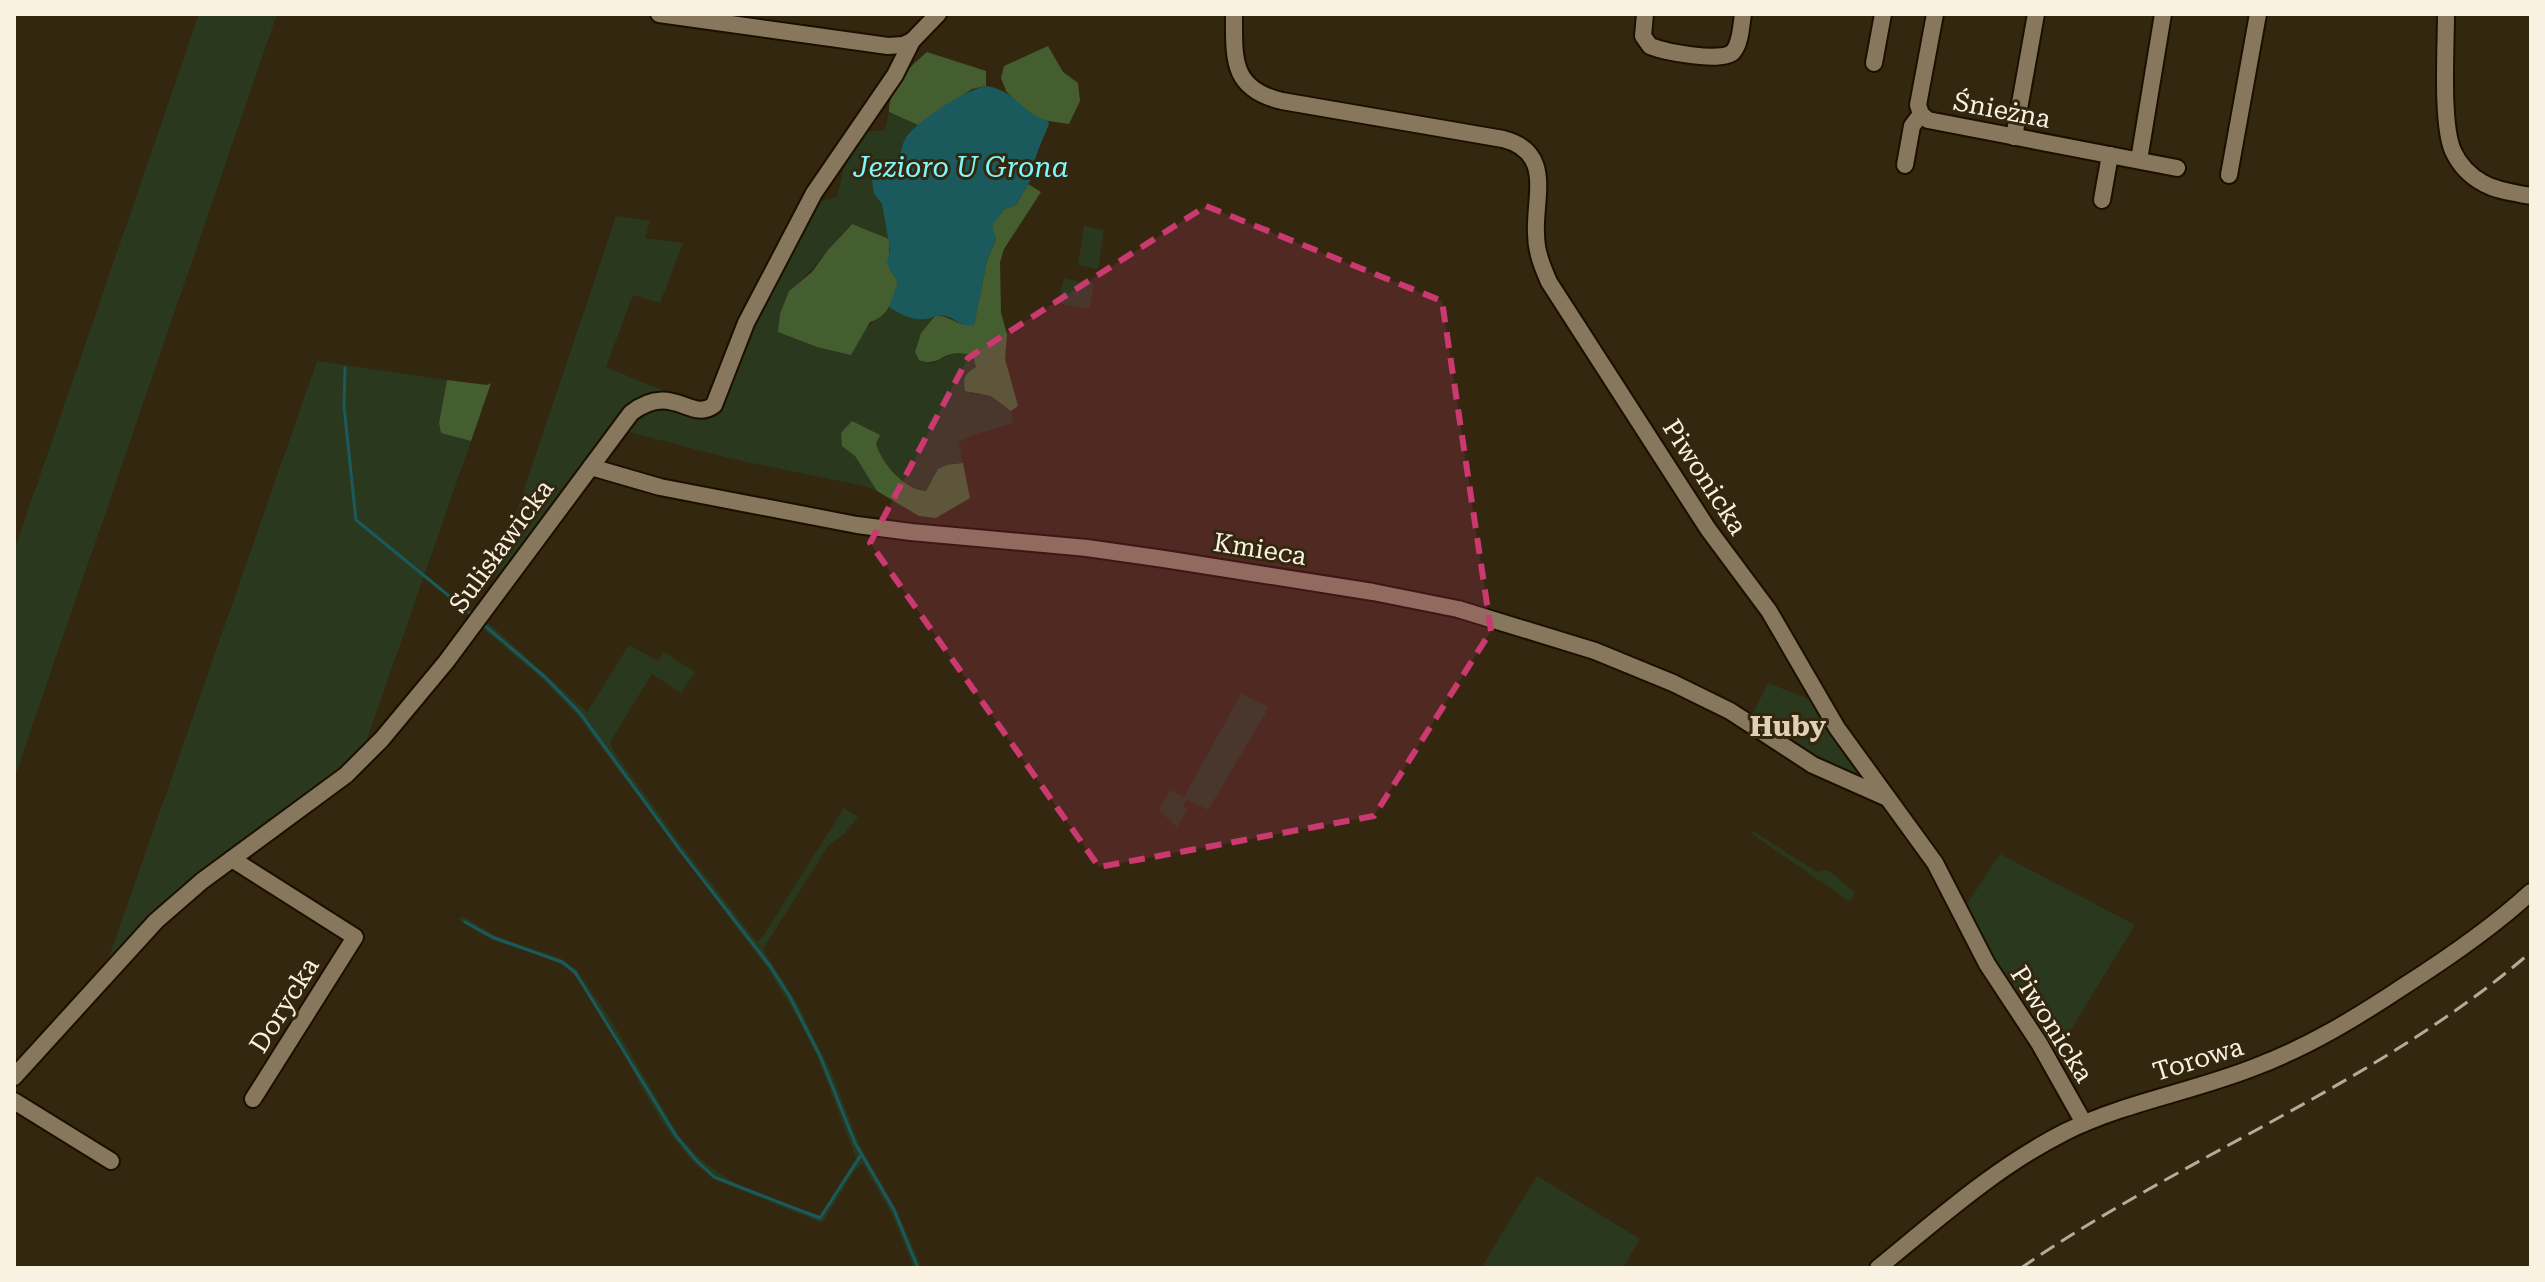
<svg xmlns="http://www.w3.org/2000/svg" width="2545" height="1282" viewBox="0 0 2545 1282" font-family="'Roboto Serif',serif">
  <rect width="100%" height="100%" fill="#33270f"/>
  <g fill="#2a381e">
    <path d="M199,14h78l-263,765v-228z"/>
    <path d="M889,112l29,13c-4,5 -9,9 -12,16 -11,22 -5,31 -35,34l3,19 8,10 7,35 -38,-15c-21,23 -38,47 -62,67l72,43c9,-11 19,-15 28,-27 15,9 29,14 46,9l-14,17 8,31c22,-5 16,-17 44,-8l3,11 -10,6 5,21 20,2 20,15 2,12 -43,13 -12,7 5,20c-29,3 -21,9 -37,28 -22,-1 -43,-28 -50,-47l4,-9 -25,21 22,35 -13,-5 -136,-28 -106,-28 7,-9 28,-18 44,13 116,-214 20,-5 7,-30 23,-35 18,-2z"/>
    <path d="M616,216l34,5 -5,17 38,5 -23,60 -27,-8 -27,72 56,23 -2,4 -7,1 -163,196z"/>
    <path d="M1084,226l20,4 -6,39 -20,-4z"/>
    <path d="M1064,278l30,6 -5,25 -31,-6z"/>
    <path d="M317,361l130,19 -8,43 2,10 30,8 -107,307 -17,17 -181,137 -58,58z"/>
    <path d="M485,620l102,92 42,-67 29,16 6,-9 31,20 -14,21 -29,-19 -42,68 3,8 66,92 78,100 6,-6 81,-128 14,9 -14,17 -15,11 -66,104 34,54 35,71 27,70 37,64 26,60h-8l-22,-53 -29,-51 -8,6 -33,53 -104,-42c-61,-35 -96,-150 -143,-205 -22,-24 -62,-26 -90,-40 -9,-4 -17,-10 -26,-16l3,-4 34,20 64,22 16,11 36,53 66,112c36,48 86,64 142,81l3,-4 33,-53 -39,-102 -20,-39 -29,-48 -191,-254 -37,-38 -60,-51z"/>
    <path d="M1768,683l46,18 56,82 -23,-5 -97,-59z"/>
    <path d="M1241,694l28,13 -61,103 -21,-11 -4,7 4,4 -10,17 -18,-17 11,-20 14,7z"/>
    <path d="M1753,831l64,41 10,-2c10,6 18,15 28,22l-5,10 -98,-68z"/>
    <path d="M2000,854l135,71 -79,129 -63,-91 -28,-56z"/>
    <path d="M1537,1176l103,63 -17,29h-142z"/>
  </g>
  <g fill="#445e2f">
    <path d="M1048,46l15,26 15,11 2,18 -11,23 -21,-3 -15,-4 -7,-5 -20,-21 -5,-13 3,-12z"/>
    <path d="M927,52l59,19v15l-14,3 -54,36 -29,-13c0,-25 19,-44 38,-60z"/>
    <path d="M1028,184l13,8 -37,57 -4,13 1,51 6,21 -2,25 13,47 -7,5 -20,-15 -26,-5c-2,-13 -1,-17 11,-24l-3,-11c-32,-11 -29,13 -54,4l-4,-8 6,-19 14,-17c16,-2 23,13 39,8l13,-64 9,-21 -5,-13 13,-17 12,-4z"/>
    <path d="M852,224l37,15 1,30 8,13c-4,17 -10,35 -28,40l-19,33 -34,-8 -39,-15 2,-18 9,-23 23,-19 16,-22z"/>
    <path d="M447,380l40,5 4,-2 -20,58 -30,-8 -2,-10z"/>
    <path d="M852,421l28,14 -4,9c6,19 28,46 50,47l12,-22 9,-4 16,-2 7,35 -34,20 -17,-2 -42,-25 -22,-35 -13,-10 -1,-13z"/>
  </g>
  <path fill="#1a595c" d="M986,86c32,5 34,27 62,35l1,3 -12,29 -7,28 -14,24 -12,4 -12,17 4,13 -9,21 -13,65c-14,3 -18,-7 -29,-9 -7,-2 -13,2 -19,3 -14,2 -26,-5 -37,-12l9,-25 -11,-18 3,-15 -8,-45 -8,-10 -3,-19 7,-4 9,2c16,-9 11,-24 20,-37 13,-17 58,-46 79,-50z"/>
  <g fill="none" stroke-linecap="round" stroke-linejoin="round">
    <g stroke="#1a595c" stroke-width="3">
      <path d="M345,368l-1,38 12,114 115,94"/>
      <path d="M483,624l63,54 34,35 100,137 90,116 20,31 31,61 34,85 39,67 24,58"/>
      <path d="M465,922l29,16 68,24 13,10 101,164 20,24 18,17 106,41 41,-63"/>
    </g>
    <g stroke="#1b0f00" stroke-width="20">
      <g id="minor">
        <path d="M659,14l229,32 15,-1 9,-4"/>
        <path d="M1234,14c0,45 -3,75 48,87l221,38c51,13 31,58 33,95 0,17 6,32 13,48l159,247 61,82 68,117 98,135 52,101 52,79 45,80"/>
        <path d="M1645,14l-2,22 7,10c15,6 72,17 83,6 8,-9 8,-27 10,-38"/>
        <path d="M1935,14l-17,91 3,9 7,6 249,48"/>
        <path d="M2446,14c0,33 -5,110 7,137 6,13 17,25 30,32 14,8 32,10 48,13"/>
        <path d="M1874,63l9,-49"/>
        <path d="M2014,137l22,-123"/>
        <path d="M2139,160l24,-146"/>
        <path d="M1905,165l7,-39 9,-12"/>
        <path d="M2229,175l29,-161"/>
        <path d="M2102,200l8,-45"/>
        <path d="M591,467l69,20 197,38 54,7 176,16 77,11 209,33 85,17 137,42 78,32 57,28 83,54 72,32"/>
        <path d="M232,859l123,78 -102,162"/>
        <path d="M14,1077l142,-156 46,-40 144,-106 36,-36 64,-77 185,-249c42,-32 60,10 83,-8l32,-82 68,-130 81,-118 17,-34 26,-27"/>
        <path d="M14,1101l97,60"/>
        <path d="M1878,1268c60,-49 118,-101 187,-136 61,-30 127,-40 190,-65 53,-20 101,-49 149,-81 44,-28 88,-58 127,-94"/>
      </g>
    </g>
    <use href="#minor" stroke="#86775d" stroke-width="16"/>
    <path stroke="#b4ab99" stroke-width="3" stroke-dasharray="16 8" stroke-linecap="butt" d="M2021,1268c164,-113 358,-185 510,-316"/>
  </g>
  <path fill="#ca396f" fill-opacity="0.2" stroke="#ca396f" stroke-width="6" stroke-dasharray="16 10" stroke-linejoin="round" d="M1206,206l236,95 49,330 -117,185 -275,51 -229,-324 98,-185z"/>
  <g text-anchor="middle" stroke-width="6" stroke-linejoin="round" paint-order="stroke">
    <g font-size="26" fill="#f9f1e2" stroke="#33270f">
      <text transform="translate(2002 110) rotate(11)" y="9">Śnieżna</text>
      <text transform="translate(1705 477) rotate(57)" y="9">Piwonicka</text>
      <text transform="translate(501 546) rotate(-54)" y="9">Sulisławicka</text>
      <text transform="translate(1260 549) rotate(9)" y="9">Kmieca</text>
      <text transform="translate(284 1005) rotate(-58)" y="9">Dorycka</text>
      <text transform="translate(2052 1024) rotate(58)" y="9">Piwonicka</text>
      <text transform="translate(2198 1059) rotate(-17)" y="9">Torowa</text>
    </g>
    <g font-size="28" font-style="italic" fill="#80f7fc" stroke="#33270f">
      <text x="961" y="177">Jezioro U Grona</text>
    </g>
    <g font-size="28" font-weight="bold" fill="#e1d1b4" stroke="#33270f">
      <text x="1788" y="736">Huby</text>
    </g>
  </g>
  <rect width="2545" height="1282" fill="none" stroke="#f9f1e2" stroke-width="32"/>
</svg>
